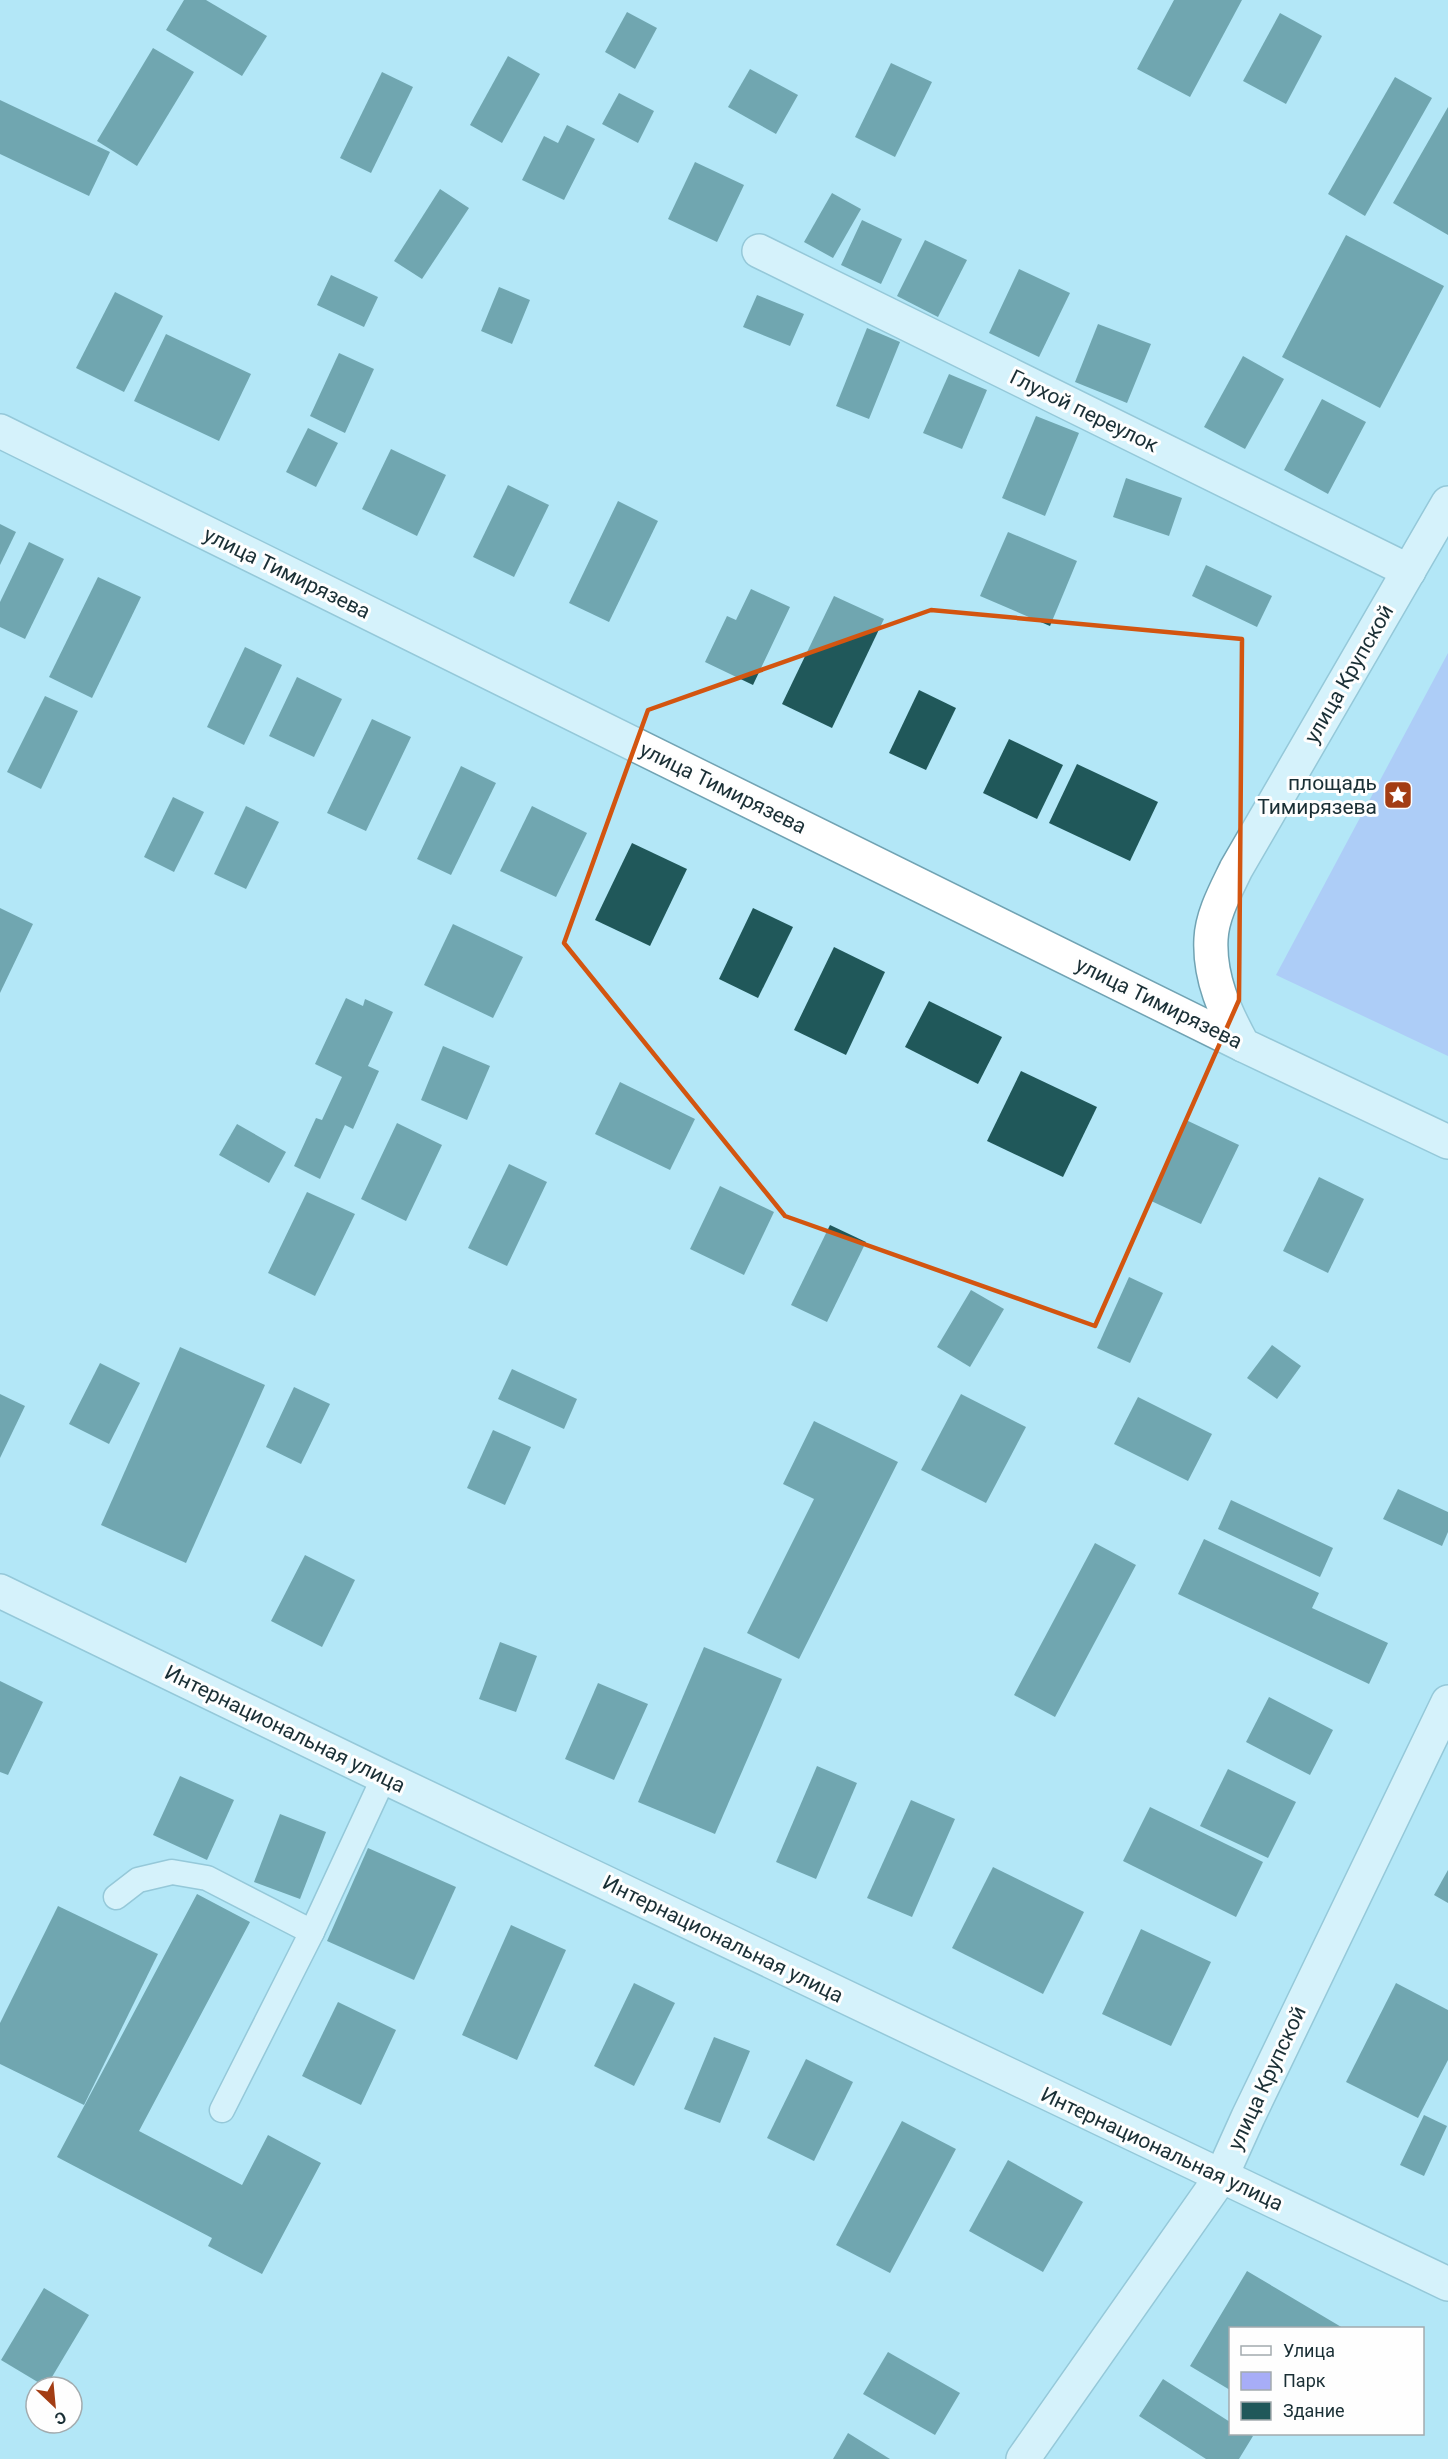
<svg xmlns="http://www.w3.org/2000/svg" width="1448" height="2459" viewBox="0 0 1448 2459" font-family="Roboto,sans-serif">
  <rect width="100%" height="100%" fill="#b3e7f7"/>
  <path fill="#a7adf7" d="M1448,653v403l-172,-81z"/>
  <g fill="#20585a">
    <path d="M184,0h22l61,36 -25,40 -76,-46z"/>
    <path d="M1174,0h68l-52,97 -53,-28z"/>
    <path d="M627,12l30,16 -22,41 -30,-17z"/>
    <path d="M1280,13l42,23 -36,68 -43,-23z"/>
    <path d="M153,48l41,24 -57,94 -40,-25z"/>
    <path d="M508,56l32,18 -38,69 -32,-18z"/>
    <path d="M891,63l41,19 -37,75 -40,-20z"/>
    <path d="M750,69l48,26 -22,39 -48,-27z"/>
    <path d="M382,72l31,15 -42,86 -31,-15z"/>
    <path d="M1395,77l37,21 -67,118 -37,-22z"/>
    <path d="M619,93l35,18 -16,32 -36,-19z"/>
    <path d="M0,100l110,52 -21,44 -89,-42z"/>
    <path d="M1448,107v128l-55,-32z"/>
    <path d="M567,125l28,14 -31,61 -42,-20 22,-44 14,7z"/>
    <path d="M695,162l49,23 -27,57 -49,-23z"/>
    <path d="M440,189l29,19 -47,71 -28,-18z"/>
    <path d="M832,193l29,16 -28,49 -29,-16z"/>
    <path d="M862,220l40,19 -21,45 -40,-19z"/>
    <path d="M1346,235l98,51 -64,122 -98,-51z"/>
    <path d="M925,240l42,20 -29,57 -41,-21z"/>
    <path d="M1019,269l51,24 -31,64 -50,-24z"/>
    <path d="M331,275l47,22 -14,30 -47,-22z"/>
    <path d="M499,287l31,13 -18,44 -31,-13z"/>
    <path d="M115,292l48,24 -39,76 -48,-24z"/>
    <path d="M757,295l47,19 -14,32 -47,-19z"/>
    <path d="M1098,324l53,20 -24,59 -52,-21z"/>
    <path d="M867,328l33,14 -31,77 -33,-13z"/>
    <path d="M166,334l85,40 -32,67 -85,-40z"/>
    <path d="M339,353l35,16 -29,64 -35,-17z"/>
    <path d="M1243,356l41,23 -39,70 -41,-22z"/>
    <path d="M949,374l38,16 -25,59 -39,-16z"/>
    <path d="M1322,399l44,23 -38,72 -44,-24z"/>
    <path d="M1036,416l43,17 -34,83 -43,-18z"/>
    <path d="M308,428l30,15 -22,44 -30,-15z"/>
    <path d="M391,449l55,26 -29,61 -55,-27z"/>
    <path d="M1126,478l56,20 -13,38 -56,-19z"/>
    <path d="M508,485l41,20 -35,72 -41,-20z"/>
    <path d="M618,501l40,20 -49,101 -40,-19z"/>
    <path d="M0,524l16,8 -16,33z"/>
    <path d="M1008,532l69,29 -27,65 -70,-30z"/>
    <path d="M29,542l35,17 -39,80 -25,-12v-25z"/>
    <path d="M1206,565l66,31 -15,31 -65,-31z"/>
    <path d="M98,577l43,20 -49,101 -43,-21z"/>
    <path d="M751,589l39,18 -37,78 -48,-23 22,-46 9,4z"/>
    <path d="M834,596l50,23 -52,109 -50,-24z"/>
    <path d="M245,647l37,18 -38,80 -37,-18z"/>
    <path d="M297,677l45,22 -28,58 -45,-21z"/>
    <path d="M919,690l37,18 -30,62 -37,-17z"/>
    <path d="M45,696l33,15 -37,78 -34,-17z"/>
    <path d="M372,719l39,18 -45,94 -39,-18z"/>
    <path d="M1009,739l54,26 -26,54 -54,-26z"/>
    <path d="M1077,764l81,38 -28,59 -81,-38z"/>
    <path d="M461,766l35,17 -45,92 -34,-16z"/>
    <path d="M173,797l31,15 -30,60 -30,-15z"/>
    <path d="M246,806l33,16 -33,67 -32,-15z"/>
    <path d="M532,806l55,27 -31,64 -56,-26z"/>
    <path d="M632,843l55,26 -37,77 -55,-26z"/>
    <path d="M0,908l33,16 -33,69z"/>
    <path d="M753,908l40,19 -35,71 -39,-19z"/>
    <path d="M453,924l70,33 -30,61 -69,-33z"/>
    <path d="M834,947l51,25 -39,83 -52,-25z"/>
    <path d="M346,998l17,8 2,-7 28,13 -25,54 11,5 -26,58 -8,-4 -25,54 -26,-13 22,-48 6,2 20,-43 -27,-13z"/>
    <path d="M929,1001l73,36 -24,47 -73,-37z"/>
    <path d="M443,1046l47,20 -23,54 -46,-20z"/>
    <path d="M1021,1071l76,36 -34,70 -76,-36z"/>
    <path d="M620,1082l75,37 -25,51 -75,-36z"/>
    <path d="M1186,1120l53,25 -38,79 -52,-24z"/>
    <path d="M397,1123l45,22 -36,76 -45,-22z"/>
    <path d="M237,1124l49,28 -17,31 -50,-28z"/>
    <path d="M509,1164l38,18 -40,84 -39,-18z"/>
    <path d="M1319,1177l45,22 -36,74 -45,-22z"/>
    <path d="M720,1186l54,26 -30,63 -54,-26z"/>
    <path d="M307,1192l48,22 -40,82 -47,-23z"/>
    <path d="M830,1225l36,17 -39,80 -36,-17z"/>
    <path d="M1129,1277l34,16 -33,70 -33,-15z"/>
    <path d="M971,1290l33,19 -34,58 -33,-20z"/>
    <path d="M1272,1345l29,21 -24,33 -30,-21z"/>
    <path d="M180,1347l85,38 -79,178 -85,-38z"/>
    <path d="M100,1363l40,20 -31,61 -40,-20z"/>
    <path d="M512,1369l65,30 -13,30 -66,-30z"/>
    <path d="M294,1387l36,17 -29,60 -35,-17z"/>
    <path d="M0,1394l25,12 -25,52z"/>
    <path d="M961,1394l65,33 -40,76 -65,-33z"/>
    <path d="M1138,1397l74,37 -24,47 -74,-37z"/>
    <path d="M814,1421l84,41 -99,197 -52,-26 67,-134 -31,-15z"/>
    <path d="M493,1430l38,17 -26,58 -38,-17z"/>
    <path d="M1398,1489l50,23v20l-6,14 -59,-27z"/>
    <path d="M1231,1500l102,48 -13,29 -102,-48z"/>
    <path d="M1204,1539l115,54 -7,15 76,35 -19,41 -191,-90z"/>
    <path d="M1095,1543l41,22 -81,152 -41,-22z"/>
    <path d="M305,1555l50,25 -33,67 -51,-26z"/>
    <path d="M500,1642l37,14 -21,56 -37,-13z"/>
    <path d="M704,1647l78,32 -67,155 -77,-32z"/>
    <path d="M0,1681l43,21 -35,73 -8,-3z"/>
    <path d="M598,1683l50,21 -34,76 -49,-21z"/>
    <path d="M1269,1697l64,33 -23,45 -64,-33z"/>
    <path d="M817,1766l40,17 -41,96 -40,-17z"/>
    <path d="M1228,1769l68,33 -28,56 -68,-32z"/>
    <path d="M180,1776l54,24 -27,60 -54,-25z"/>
    <path d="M911,1800l44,19 -43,98 -45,-19z"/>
    <path d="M1150,1807l113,55 -27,55 -113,-56z"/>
    <path d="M280,1814l46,18 -26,67 -46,-17z"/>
    <path d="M368,1848l88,39 -42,93 -87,-39z"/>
    <path d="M993,1867l91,45 -41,82 -91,-46z"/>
    <path d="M1448,1870v33l-14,-8z"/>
    <path d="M197,1894l53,28 -111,209 103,54 26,-50 53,28 -59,111 -54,-28 4,-8 -155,-81z"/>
    <path d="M58,1906l100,48 -74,151 -84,-41v-41z"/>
    <path d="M511,1925l55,25 -49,110 -55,-25z"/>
    <path d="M1141,1929l70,33 -40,84 -69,-32z"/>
    <path d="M634,1983l41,20 -41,83 -40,-20z"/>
    <path d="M1396,1983l52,27v50l-30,58 -72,-36z"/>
    <path d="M338,2002l58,28 -35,75 -59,-29z"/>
    <path d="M714,2037l36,14 -30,72 -36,-14z"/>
    <path d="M806,2059l47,23 -39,79 -47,-23z"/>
    <path d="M1424,2115l23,11 -23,50 -24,-11z"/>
    <path d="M902,2121l54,28 -66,124 -54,-28z"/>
    <path d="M1008,2160l75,42 -40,70 -74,-41z"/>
    <path d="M1247,2271l96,57h-113v62l-40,-24z"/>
    <path d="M44,2288l45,27 -43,72 -45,-27z"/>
    <path d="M888,2352l72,41 -25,42 -72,-41z"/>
    <path d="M1163,2379l67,43v12h19l4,2 -14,23h-33l-67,-43z"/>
    <path d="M848,2433l42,26h-57z"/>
  </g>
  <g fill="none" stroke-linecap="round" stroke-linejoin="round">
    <g stroke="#71a3b3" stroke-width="27">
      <g id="service">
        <path d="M116,1897l22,-17 34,-8 35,6 105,54"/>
        <path d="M222,2110l90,-178 72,-155"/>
      </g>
    </g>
    <g stroke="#71a3b3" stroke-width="36">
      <g id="minor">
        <path d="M759,251l650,320"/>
        <path d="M0,431l1243,614"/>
        <path d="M1023,2459l198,-282"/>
      </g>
    </g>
    <g stroke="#71a3b3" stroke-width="36">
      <g id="tertiary">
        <path d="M1448,503l-212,366c-10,21 -24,46 -25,70 -2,39 14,73 32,106l205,97"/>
        <path d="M1221,2177l27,-60 200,-415"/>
      </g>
    </g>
    <g stroke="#71a3b3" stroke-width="36">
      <path id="primary" d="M0,1591l384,186 1064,507"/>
    </g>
    <use href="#service" stroke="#fff" stroke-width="24"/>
    <use href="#minor" stroke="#fff" stroke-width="33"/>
    <use href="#tertiary" stroke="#fff" stroke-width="33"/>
    <use href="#primary" stroke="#fff" stroke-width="33"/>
  </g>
  <path d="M0 0H1448V2459H0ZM931,610l311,29 -3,361 -144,326 -310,-110 -221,-273 84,-233z" fill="#b3e7f7" fill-opacity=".55" fill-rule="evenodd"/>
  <path fill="none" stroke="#d35510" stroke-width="4.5" stroke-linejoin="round" d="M931,610l311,29 -3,361 -144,326 -310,-110 -221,-273 84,-233z"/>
  <defs>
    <g id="sight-square" transform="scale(1.5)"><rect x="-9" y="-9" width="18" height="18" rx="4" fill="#a33d14" stroke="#fefefe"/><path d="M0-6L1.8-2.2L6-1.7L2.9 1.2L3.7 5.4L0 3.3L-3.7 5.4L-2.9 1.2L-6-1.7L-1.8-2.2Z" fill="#fff"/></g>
  </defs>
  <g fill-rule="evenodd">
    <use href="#sight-square" x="1398" y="795"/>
  </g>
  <g text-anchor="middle" stroke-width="6" stroke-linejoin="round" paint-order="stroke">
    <g font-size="21" fill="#1a2f35" stroke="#fefefe">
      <text transform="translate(1084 411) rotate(26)" y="7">Глухой переулок</text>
      <text transform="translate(287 573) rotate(26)" y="7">улица Тимирязева</text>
      <text transform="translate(1349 674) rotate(-60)" y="7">улица Крупской</text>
      <text transform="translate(723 788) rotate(26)" y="7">улица Тимирязева</text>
      <text transform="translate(1159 1003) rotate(26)" y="7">улица Тимирязева</text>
      <text transform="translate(285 1729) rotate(26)" y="7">Интернациональная улица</text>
      <text transform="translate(723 1939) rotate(26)" y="7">Интернациональная улица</text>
      <text transform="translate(1267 2078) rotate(-65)" y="7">улица Крупской</text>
      <text transform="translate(1162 2149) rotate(25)" y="7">Интернациональная улица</text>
    </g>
    <g font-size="21" fill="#1a2f35" stroke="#fefefe" text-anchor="end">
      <text x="1377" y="790">площадь<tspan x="1377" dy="24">Тимирязева</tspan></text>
    </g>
  </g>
  <rect x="1229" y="2327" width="195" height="108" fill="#fefefe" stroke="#a3abae" stroke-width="1.5"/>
  <rect x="1241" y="2346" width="30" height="9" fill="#ffffff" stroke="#a3abae" stroke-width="1.5"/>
  <text x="1283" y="2357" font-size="18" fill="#1a2f35">Улица</text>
  <rect x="1241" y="2372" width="30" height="18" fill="#a7adf7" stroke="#a3abae" stroke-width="1.5"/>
  <text x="1283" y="2387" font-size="18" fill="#1a2f35">Парк</text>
  <rect x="1241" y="2402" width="30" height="18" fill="#20585a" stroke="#a3abae" stroke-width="1.5"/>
  <text x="1283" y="2417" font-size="18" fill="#1a2f35">Здание</text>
  <g transform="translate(54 2405) rotate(154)"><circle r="28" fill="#fefefe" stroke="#a3abae" stroke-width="1.5"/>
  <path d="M0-4.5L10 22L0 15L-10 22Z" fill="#a33d14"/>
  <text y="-9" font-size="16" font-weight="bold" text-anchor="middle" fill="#1a2f35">С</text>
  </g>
</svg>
